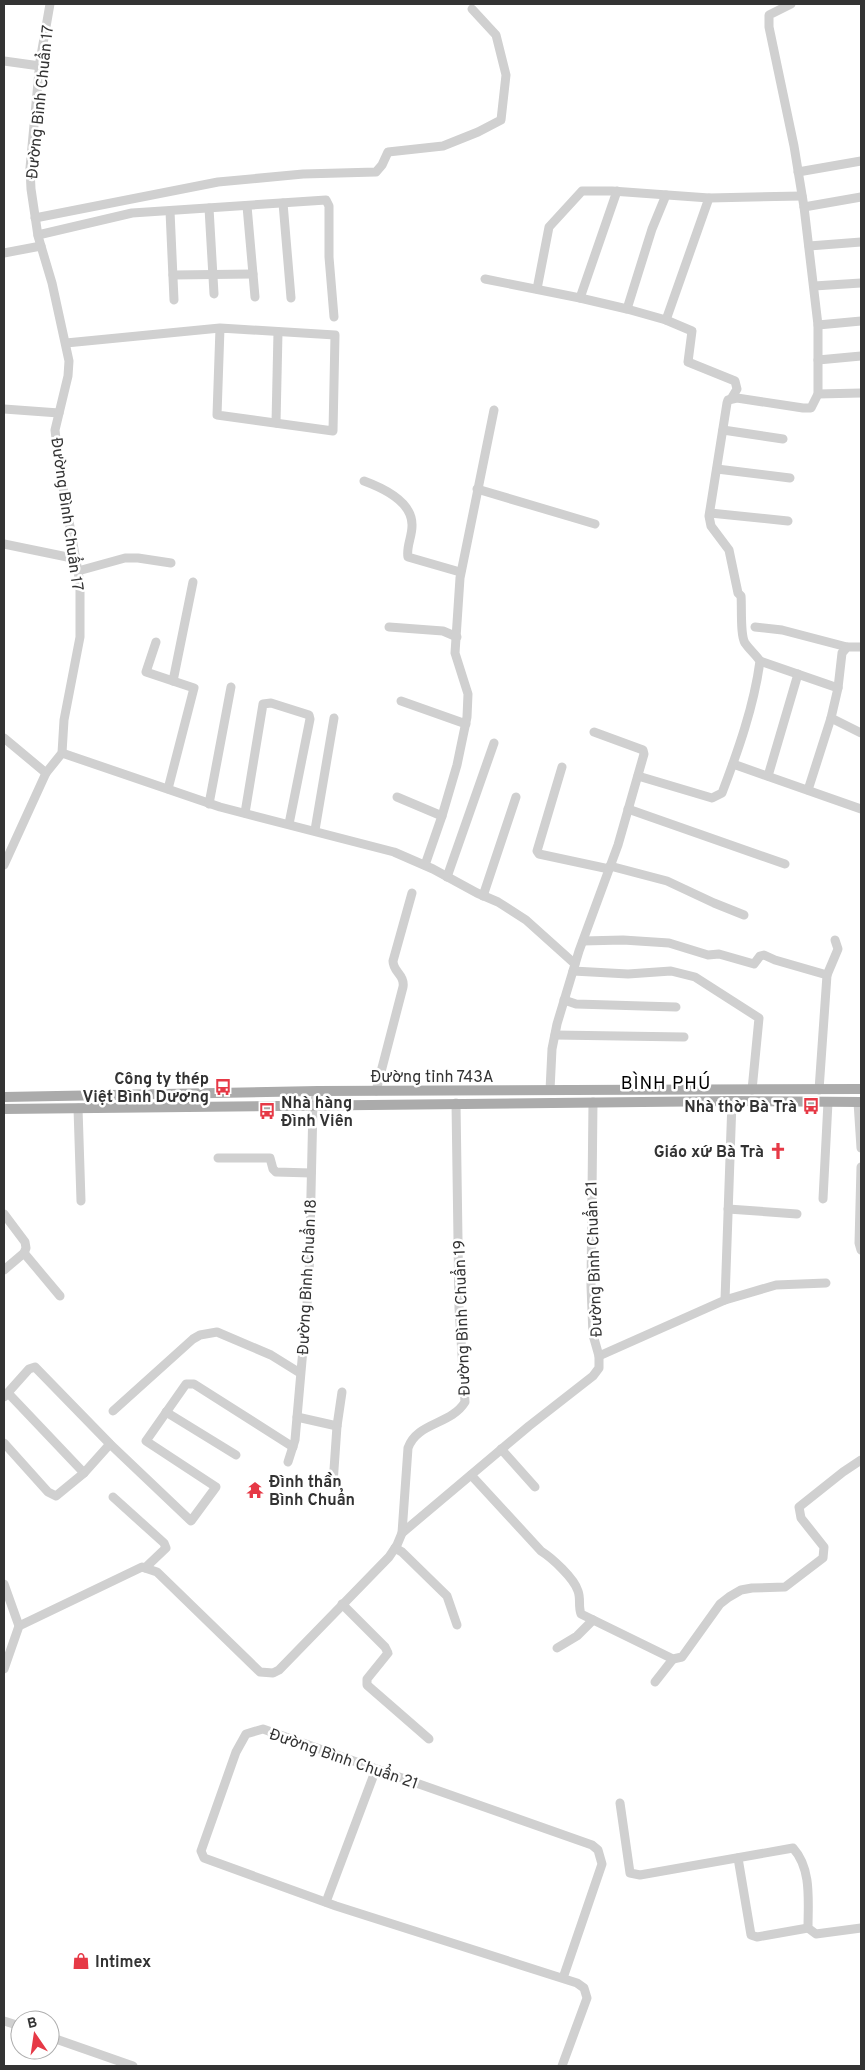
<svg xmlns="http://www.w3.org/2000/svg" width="865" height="2070" viewBox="0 0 865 2070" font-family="Overpass,sans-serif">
  <rect width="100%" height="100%" fill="#fff"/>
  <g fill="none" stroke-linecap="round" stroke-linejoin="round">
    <g stroke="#d0d0d0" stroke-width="9">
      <path d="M4,61l36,5"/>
      <path d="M798,172l63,-11"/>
      <path d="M666,195l-14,34 -25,80 39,11 26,11 -4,31 47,19 2,8 -6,10"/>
      <path d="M283,203l8,95"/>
      <path d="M247,206l8,91"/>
      <path d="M804,207l57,-10"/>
      <path d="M209,208l5,86"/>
      <path d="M170,211l4,89"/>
      <path d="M35,218l183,-36 85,-8 73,-2 6,-7 6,-13 55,-6 35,-14 23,-12 5,-45 -10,-40 -24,-26"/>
      <path d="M38,235l94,-22 194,-13 3,6v51l5,60"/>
      <path d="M809,246l52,-4"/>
      <path d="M4,253l37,-7"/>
      <path d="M173,275l80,-1"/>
      <path d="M485,279l95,19 47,11"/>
      <path d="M814,286l47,-3"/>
      <path d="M537,289l12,-62 33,-36h30l97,7 93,-2"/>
      <path d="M580,298l37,-107"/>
      <path d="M666,320l43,-122"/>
      <path d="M818,325l43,-4"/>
      <path d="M66,343l154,-15 115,7 -2,96 -116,-16 3,-87"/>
      <path d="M818,360l43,-4"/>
      <path d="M818,394l43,-1"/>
      <path d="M4,409l55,4"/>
      <path d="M276,423l2,-91"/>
      <path d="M723,430l60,9"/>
      <path d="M717,469l73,9"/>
      <path d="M364,481c19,7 49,21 48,45 0,11 -6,21 -4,31l52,15"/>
      <path d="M477,489l118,35"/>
      <path d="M710,513l78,8"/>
      <path d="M4,544l73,15"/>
      <path d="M78,571l47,-13h13l33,5"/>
      <path d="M389,627l54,4 14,6"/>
      <path d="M755,627l27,3 65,17"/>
      <path d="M156,642l-10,30 48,16 -26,101"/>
      <path d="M760,661l78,27 -7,30 30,15"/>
      <path d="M173,681l20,-99"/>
      <path d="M838,688l4,-35 5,-6h14"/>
      <path d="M401,701l65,23"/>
      <path d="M4,738l42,35"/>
      <path d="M62,753l158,54 174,45 39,17 44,24 21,9 28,18 49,44"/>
      <path d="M733,764l128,45"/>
      <path d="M562,767l-25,84 2,3 70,15"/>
      <path d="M638,776l74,22 10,-5c16,-42 32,-87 38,-132 -4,-6 -11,-12 -15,-18 -5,-8 -3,-36 -4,-47l-3,-3 -9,-43 -18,-24 -2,-10 18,-113 1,-3 9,-2 66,10h8l7,-14v-69l-14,-118 -10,-61 -25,-119v-12l22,-11"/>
      <path d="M768,776l30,-102"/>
      <path d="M808,790l23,-72"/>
      <path d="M397,797l45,19"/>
      <path d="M209,804l22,-117"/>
      <path d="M628,809l157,55"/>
      <path d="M245,813l18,-109 8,-1 38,12 1,4 -21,105"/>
      <path d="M315,830l19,-112"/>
      <path d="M4,865l42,-92 16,-20 2,-33 16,-83v-54l-21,-118 -4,-35 13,-54 1,-15 -17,-78 -14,-47 -7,-47 -1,-21 10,-107 10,-57"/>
      <path d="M425,865l17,-49 15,-51 10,-48 1,-23 -13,-41 5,-75 34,-168"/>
      <path d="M610,866l57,15 47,22 30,12"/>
      <path d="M447,877l47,-134"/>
      <path d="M483,896l33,-99"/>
      <path d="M583,941l40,-1 46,3 39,12 11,-1 35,10 6,-8 4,-1 11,5 52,15 -8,115"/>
      <path d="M573,971l55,3 43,-3 24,6 64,41 -7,72"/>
      <path d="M827,975l11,-26 -3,-9"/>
      <path d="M564,1000l12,4 100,3"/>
      <path d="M555,1035l129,2"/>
      <path d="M550,1090l2,-41 5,-25 22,-73 39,-106 26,-91 -1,-4 -49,-18"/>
      <path d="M376,1091l27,-104c2,-12 -10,-15 -10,-26l19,-68"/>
      <path d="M858,1102l3,46"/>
      <path d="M78,1108l3,93"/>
      <path d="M218,1158h52l3,11 3,3 35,1"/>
      <path d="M861,1167l-2,76 2,7"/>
      <path d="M823,1199l5,-97"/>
      <path d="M728,1209l69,5"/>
      <path d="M4,1214l21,28 1,6 -2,5 -20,17"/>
      <path d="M24,1253l36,43"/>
      <path d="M725,1300l51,-15 50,-2"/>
      <path d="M599,1356l126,-56 7,-199"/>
      <path d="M8,1393l76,80"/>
      <path d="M4,1397l25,-28 6,-2 75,77 81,77 25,-34 -70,-46 40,-57h8l99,63"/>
      <path d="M113,1411l80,-72 7,-4 17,-3 54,23 29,18"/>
      <path d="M166,1412l70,43"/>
      <path d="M297,1417l40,9 5,-34"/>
      <path d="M4,1443l44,49 8,4 28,-23 26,-29"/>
      <path d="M501,1449l34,38"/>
      <path d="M288,1462l7,-22 14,-159 4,-176 5,-14"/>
      <path d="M471,1475l70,76c11,7 33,27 37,40 3,8 0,15 3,23l92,45 9,-2 38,-53 9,-7 12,-7 11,-2 33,-1 38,-29 1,-11 -23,-29 -2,-11 44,-35 18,-12"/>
      <path d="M333,1484l4,-58"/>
      <path d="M113,1497l51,46 2,5 -21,20"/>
      <path d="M402,1533l127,-107 64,-50 6,-8v-12l-6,-21 -2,-49 2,-184"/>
      <path d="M395,1548l7,4 45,44 10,29"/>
      <path d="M4,1584l15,42"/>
      <path d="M342,1604l43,43 3,6 -21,26v6l62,54"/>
      <path d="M557,1648l20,-12 16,-16"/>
      <path d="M4,1669l15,-43 123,-59 15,5 103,100 13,1 6,-3 110,-113 8,-12 5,-12 6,-85c9,-26 43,-23 57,-46l-6,-94 -3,-205"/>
      <path d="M655,1682l18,-23"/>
      <path d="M620,1803l10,70 10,2 153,-27c19,21 15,53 15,80l8,6 45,-6"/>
      <path d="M738,1858l13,77 6,2 51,-9"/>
      <path d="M326,1902l50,-133"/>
      <path d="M4,2021l16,5"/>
      <path d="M50,2037l83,29"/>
      <path d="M562,2066l25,-68 -3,-10 -7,-5 -241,-77 -132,-48 -3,-7 35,-99 10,-18 17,-5 329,116 6,5 4,14 -39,114"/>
    </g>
    <g stroke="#ababab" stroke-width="10">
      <path d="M4,1097l314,-6 543,-2"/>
      <path d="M4,1109l728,-8 129,1"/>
    </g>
  </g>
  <defs>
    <g id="bus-bare" transform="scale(1.35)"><path d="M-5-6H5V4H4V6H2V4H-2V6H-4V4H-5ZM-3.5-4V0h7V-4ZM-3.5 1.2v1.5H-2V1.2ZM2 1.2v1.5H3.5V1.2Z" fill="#e63946" stroke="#fff" stroke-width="2.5" paint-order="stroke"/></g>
    <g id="church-bare" transform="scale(1.35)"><path d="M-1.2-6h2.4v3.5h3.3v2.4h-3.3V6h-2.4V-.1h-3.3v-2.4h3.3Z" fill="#e63946" stroke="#fff" stroke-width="2.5" paint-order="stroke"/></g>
    <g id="temple-bare" transform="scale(1.35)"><path d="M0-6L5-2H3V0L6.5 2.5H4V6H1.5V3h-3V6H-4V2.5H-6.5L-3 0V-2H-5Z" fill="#e63946" stroke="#fff" stroke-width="2.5" paint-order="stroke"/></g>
    <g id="shop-bare" transform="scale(1.35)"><path d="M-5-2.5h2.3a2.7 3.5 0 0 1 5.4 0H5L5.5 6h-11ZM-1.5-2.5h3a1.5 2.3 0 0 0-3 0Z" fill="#e63946" stroke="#fff" stroke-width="2.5" paint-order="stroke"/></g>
  </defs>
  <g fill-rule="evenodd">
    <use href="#bus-bare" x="223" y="1087"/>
    <use href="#bus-bare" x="811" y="1106"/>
    <use href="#bus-bare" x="267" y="1111"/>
    <use href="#church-bare" x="778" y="1151"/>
    <use href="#temple-bare" x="255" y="1490"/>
    <use href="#shop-bare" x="81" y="1961"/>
  </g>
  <g text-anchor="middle" stroke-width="5" stroke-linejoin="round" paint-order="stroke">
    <g font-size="16" fill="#333" stroke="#fff">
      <text transform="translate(39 102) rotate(-84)" y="6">Đường Bình Chuẩn 17</text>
      <text transform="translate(68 514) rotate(82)" y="6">Đường Bình Chuẩn 17</text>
      <text x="432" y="1082">Đường tỉnh 743A</text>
      <text transform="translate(593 1259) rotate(-92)" y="6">Đường Bình Chuẩn 21</text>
      <text transform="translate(306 1277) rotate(-87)" y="6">Đường Bình Chuẩn 18</text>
      <text transform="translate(461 1318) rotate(-92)" y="6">Đường Bình Chuẩn 19</text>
      <text transform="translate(344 1758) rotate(19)" y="6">Đường Bình Chuẩn 21</text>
    </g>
    <g font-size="16" font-weight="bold" fill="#333" stroke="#fff" text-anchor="end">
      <text x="209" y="1084">Công ty thép<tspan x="209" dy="18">Việt Bình Dương</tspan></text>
      <text x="281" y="1108" text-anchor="start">Nhà hàng<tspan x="281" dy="18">Đình Viên</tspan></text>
      <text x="797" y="1112">Nhà thờ Bà Trà</text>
      <text x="764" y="1157">Giáo xứ Bà Trà</text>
      <text x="269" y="1487" text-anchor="start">Đình thần<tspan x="269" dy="18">Bình Chuẩn</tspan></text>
      <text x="95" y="1967" text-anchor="start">Intimex</text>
    </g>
    <g font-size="18" letter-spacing="1" fill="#000" stroke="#fff">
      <text x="666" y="1089">BÌNH PHÚ</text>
    </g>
  </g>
  <rect width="865" height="2070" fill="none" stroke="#333333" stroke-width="10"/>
  <g transform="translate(35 2035) rotate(347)"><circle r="24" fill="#ffffff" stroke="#adadad"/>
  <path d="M0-4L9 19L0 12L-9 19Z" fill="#e63946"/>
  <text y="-8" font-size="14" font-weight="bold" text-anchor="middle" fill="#333333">B</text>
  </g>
</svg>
